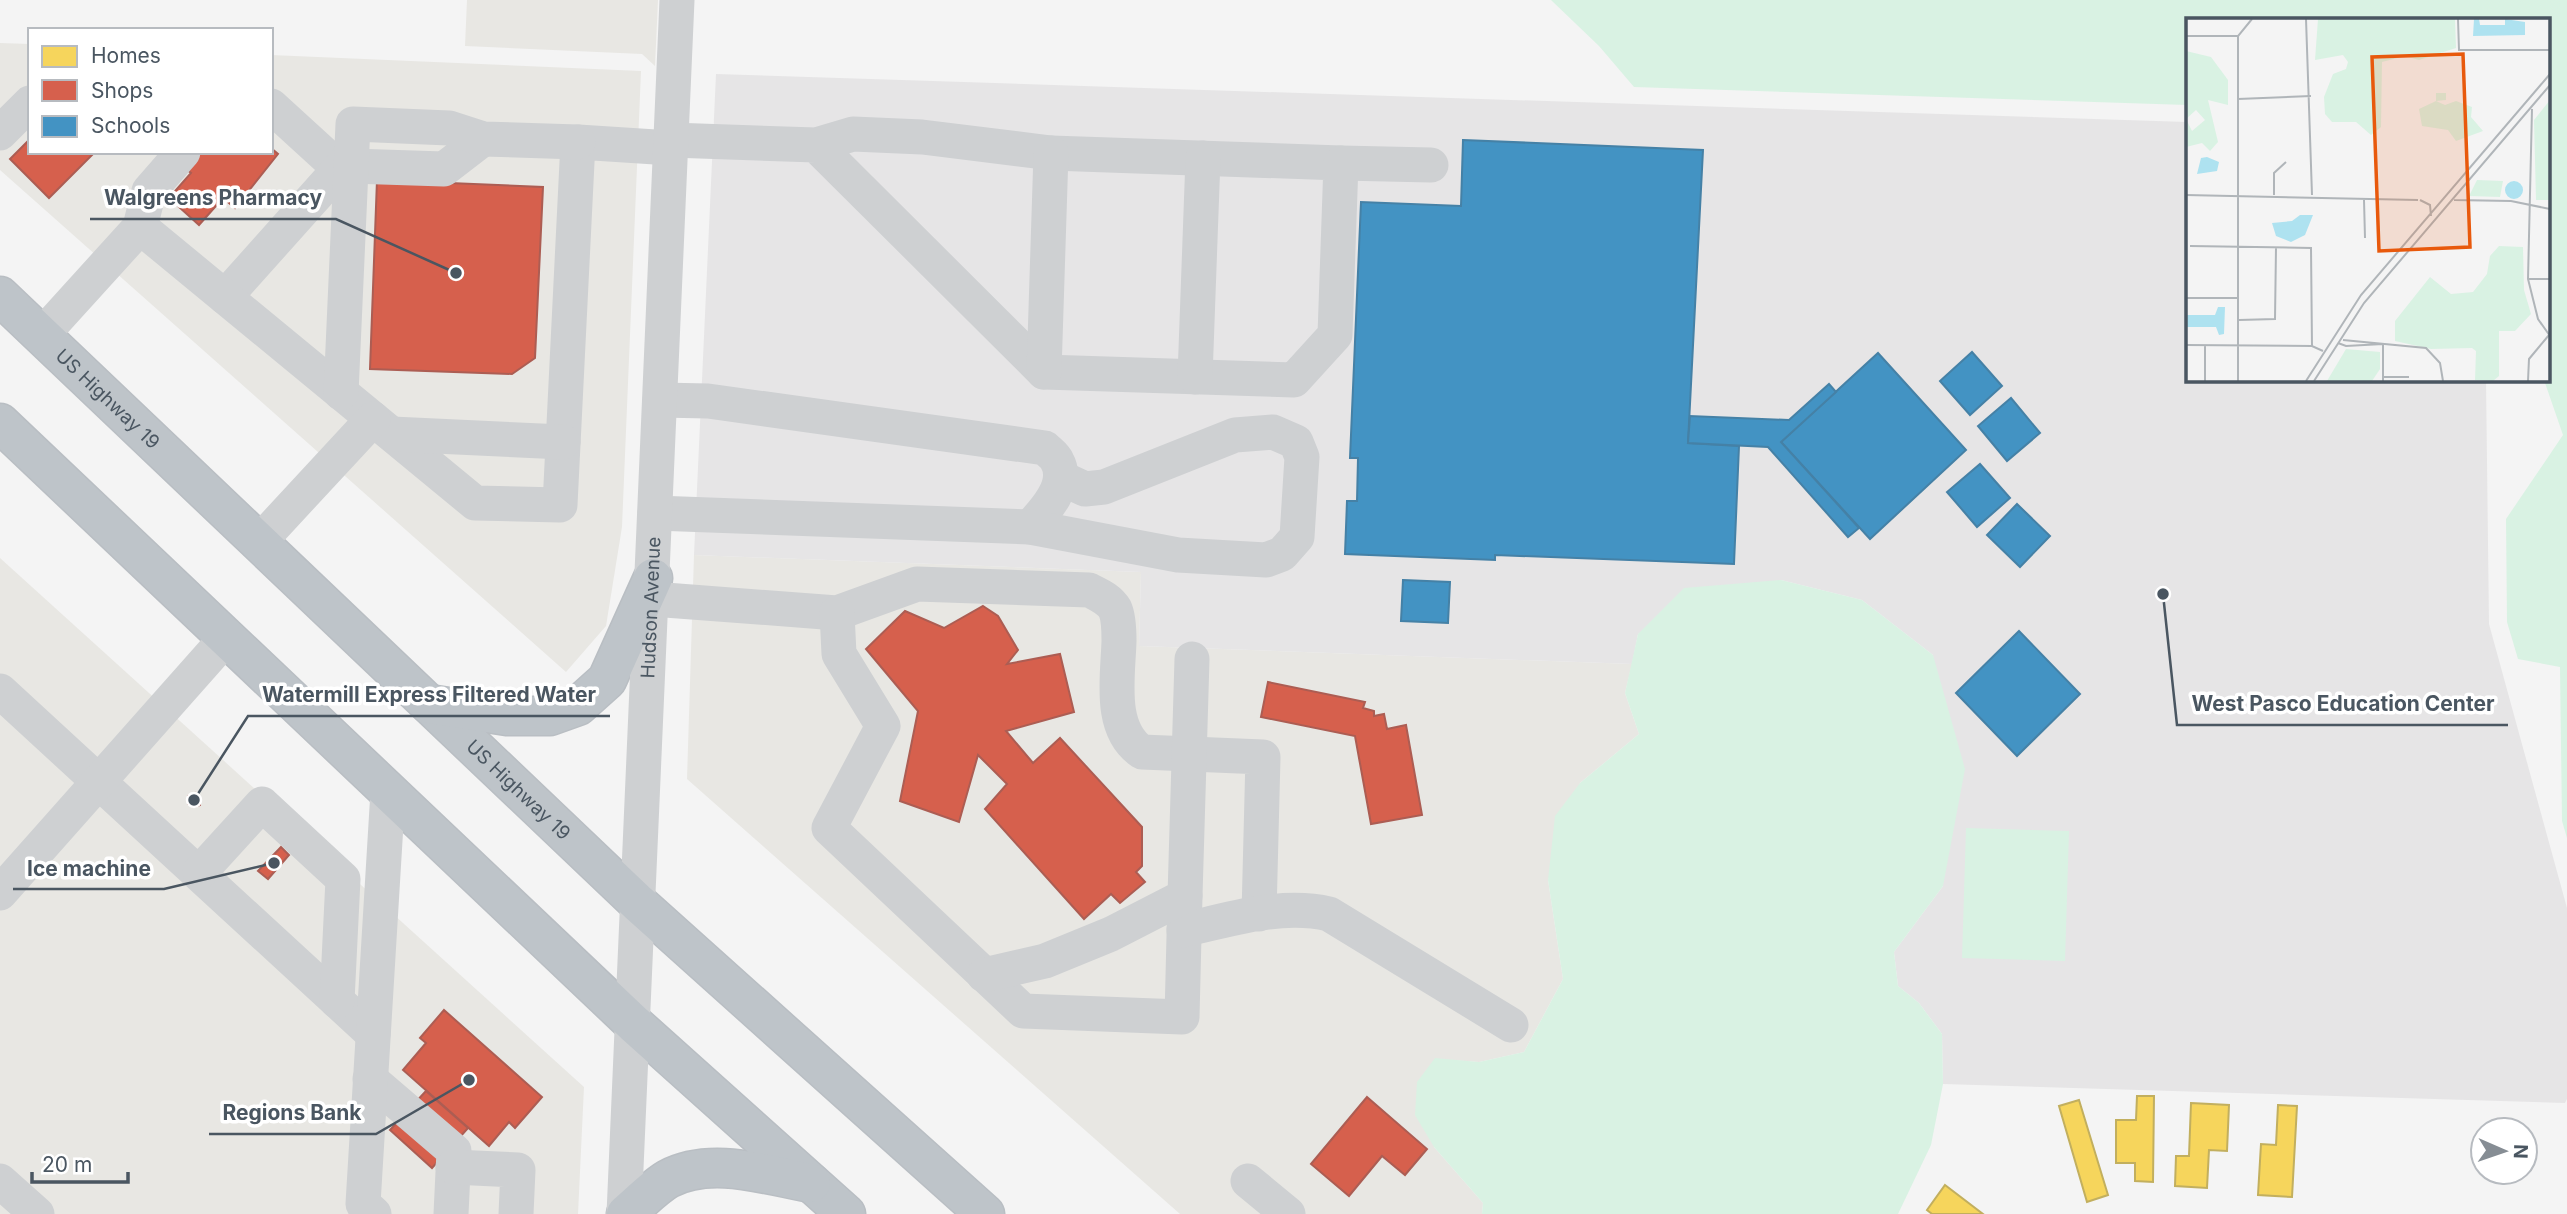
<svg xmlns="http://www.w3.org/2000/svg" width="2567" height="1214" viewBox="0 0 2567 1214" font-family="Inter,sans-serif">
  <rect width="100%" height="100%" fill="#f4f4f4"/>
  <g fill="#e8e7e3">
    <path d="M467,0h191l-3,66 -13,-12 -177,-8z"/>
    <path d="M0,43l30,1v108h241v-97l370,16 -19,456 -16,99 -40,46 -566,-502z"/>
    <path d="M694,555l447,17 -2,74 493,18 -7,29 14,41 -59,49 -32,97 15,99 -39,73 -45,10 -44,-3 -1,88 49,56 -1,11h-302l-493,-435z"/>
    <path d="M0,558l584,529 -6,127h-578z"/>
  </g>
  <path fill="#e6e5e6" d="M716,74l1471,48v258h299l3,244 78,284v191l-2,4 -622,-19 -1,-50 -23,-31 -21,-17 -4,-34 49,-66 -10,-231 -71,-55 -81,-20 -143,54 -6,30 -493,-18 2,-74 -447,-17z"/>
  <g fill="#d9f2e3">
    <path d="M1551,0h1016v838l-5,-17 -2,-154 -42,-8 -11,-37 -1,-103 57,-84 -19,-55h4v-361h-361v86l-553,-18 -35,-41z"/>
    <path d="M1781,580l81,20 71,55 32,114 -22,117 -49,66 4,34 21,17 23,31 1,50 -12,61 -33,69h-416l1,-11 -49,-56 -19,-32 2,-33 18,-24 44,4 45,-10 39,-73 -15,-99 7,-64 25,-33 59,-49 -14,-41 13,-59 46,-46z"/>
    <path d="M1966,828l103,3 -4,130 -103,-3z"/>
  </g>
  <g fill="#f6d55c" stroke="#c2af5e" stroke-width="2">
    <path d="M2137,1096h17l-1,86 -18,-1v-18h-19v-43h20z"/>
    <path d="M2079,1100l29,95 -21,7 -28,-96z"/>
    <path d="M2191,1103l38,2 -2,46 -18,-1 -2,38 -32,-2 1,-30h13z"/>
    <path d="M2278,1105l19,1 -5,91 -34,-2 3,-51 15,1z"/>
    <path d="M1945,1185l38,29h-51l-5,-4z"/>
  </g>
  <g fill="#d6604d" stroke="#ac5d53" stroke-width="2">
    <path d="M30,139v13h65l-46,46 -39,-39z"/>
    <path d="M271,148l7,6 -43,54 -12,-10 -24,27 -30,-27 22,-25 -5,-4 15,-17h70z"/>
    <path d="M377,180l166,7 -8,171 -23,16 -142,-5z"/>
    <path d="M983,606l15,10 20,34 -11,14 53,-10 14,58 -68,19 27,32 27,-25 82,89v39l-6,6 9,10 -25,21 -9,-9 -27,25 -99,-110 22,-25 -29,-29 -19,67 -59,-21 18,-90 -52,-62 39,-38 39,17z"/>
    <path d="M1268,682l97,20 -2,6 11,3v5l10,-2 3,15 19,-4 16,90 -51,9 -16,-88 -94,-19z"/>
    <path d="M195,793l5,4v8l-6,2 -6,-3v-8z"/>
    <path d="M281,847l8,8 -21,24 -10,-8z"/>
    <path d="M444,1010l98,87 -27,31 -6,-6 -20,24 -86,-76 23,-27 -6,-5z"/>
    <path d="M426,1091l42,37 -36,40 -42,-38z"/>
    <path d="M1367,1097l60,52 -22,26 -23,-19 -33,40 -38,-32z"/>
  </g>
  <g fill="#4393c3" stroke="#4581a6" stroke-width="2">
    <path d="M1463,140l240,10 -15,293 51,3 -5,118 -239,-9v5l-150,-6 2,-53h10l1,-43h-8l11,-256 100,4z"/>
    <path d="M1972,352l30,34 -32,29 -30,-34z"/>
    <path d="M1878,353l88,97 -96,89 -89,-97z"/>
    <path d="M1829,384l7,8 -55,50 78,86 -11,9 -80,-90 -80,-4 2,-27 99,4z"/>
    <path d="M2011,398l29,35 -33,28 -29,-35z"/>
    <path d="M1980,464l30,34 -33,29 -30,-35z"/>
    <path d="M2017,504l33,32 -30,31 -33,-32z"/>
    <path d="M1403,580l47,2 -2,41 -47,-2z"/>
    <path d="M2019,631l61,63 -63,62 -61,-63z"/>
  </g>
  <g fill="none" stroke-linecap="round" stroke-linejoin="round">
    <g stroke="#b9bec3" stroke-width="41">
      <g id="highway">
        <path id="s2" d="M0,296l638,607 347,311"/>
        <path d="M0,423l634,601 212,190"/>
        <path d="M429,704l78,12h43l28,-10 29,-26 46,-102"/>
        <path d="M626,1214c13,-11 27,-26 42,-35 43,-23 98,-4 143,4"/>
      </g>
    </g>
    <g stroke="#ced0d2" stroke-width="35">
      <path d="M271,106l69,63"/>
      <path d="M0,133l30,-30"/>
      <path d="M671,140l145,5 37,-11 69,3 129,16 290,10 -6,172 -41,45 -250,-8 -228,-227"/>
      <path d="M1341,163l90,2"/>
      <path d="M351,166l93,3 39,-30"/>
      <path d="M140,227l9,-36 34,-39"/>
      <path d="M225,297l126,-141"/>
      <path d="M42,335l98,-108 335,276 85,2 18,-363 93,6"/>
      <path d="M1044,372l7,-219"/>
      <path d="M1195,377l8,-219"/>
      <path d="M341,393l12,-269 96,4 34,11 95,3"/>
      <path d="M660,400l48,1 337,47c4,4 10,8 12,13 13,23 -12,50 -27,66"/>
      <path d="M392,434l171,8"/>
      <path d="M655,513l375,14 148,28 88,5 16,-6 15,-17 5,-80 -6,-15 -23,-10 -38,3 -131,52 -19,2 -24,-11"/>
      <path d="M259,542l114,-123"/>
      <path d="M652,599l185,14 80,-29 172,6c10,5 20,9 26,19 4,9 4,23 4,32 -1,36 -11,88 23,111l121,5 -4,157"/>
      <path d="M837,613l2,41 44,72 -54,102 194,183 159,6 3,-121"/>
      <path d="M0,691l373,343"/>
      <path d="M200,872l62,-68 81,75 -6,122"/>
      <path d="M0,893l227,-256"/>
      <path d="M1184,930c46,-11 98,-27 145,-16l182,111"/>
      <path d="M984,975l61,-14 66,-27 74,-38 7,-237"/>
      <path d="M370,1079l84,72 -3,63"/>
      <path d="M453,1167l65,3 -2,44"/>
      <path d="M0,1181l37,33"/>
      <path d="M1248,1181l40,33"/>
      <path d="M374,1214l-11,-10 25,-413"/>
      <path id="s1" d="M624,1214l53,-1214"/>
    </g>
    <use href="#highway" stroke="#bec4c9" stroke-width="38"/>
  </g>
  <g text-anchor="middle" stroke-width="7" stroke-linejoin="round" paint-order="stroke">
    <g font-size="19" fill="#4a5661" stroke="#fff">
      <text dy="7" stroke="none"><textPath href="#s2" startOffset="149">US Highway 19</textPath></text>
      <text dy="7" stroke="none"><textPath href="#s1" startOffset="607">Hudson Avenue</textPath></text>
      <text dy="7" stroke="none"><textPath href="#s2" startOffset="716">US Highway 19</textPath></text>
    </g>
  </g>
  <g transform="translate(2186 18)">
    <rect width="364" height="364" fill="#f4f4f4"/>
    <path d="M132,1h137l1,29 -37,12 -14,-4 -23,6 -1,65 -10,8 -15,-13h-24l-7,-8 -1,-17 9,-23 13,-5 2,-7 -5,-7 -28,5zM0,33l25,6 17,23v25l-20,-5 10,42 -8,9 -8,-8 -16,4zM10,92l9,10 -13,11 -6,-12zM250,75h10v7l-10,1 9,4 11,-4 16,6 -1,10 12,14 -27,10 -8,-11 -26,-4 -3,-17 17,-8zM364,82v100h-14l-2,-80zM291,162l26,1 -3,16 -31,-1zM313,228l24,1 1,43 7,24 -16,17h-16v45l-6,5 -18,-1 1,-29 -4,-3 -41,1 -36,-8v-20l35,-44 21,17 22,-2 14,-18 3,-18zM160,331l34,3v17l-8,12h-45z" fill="#d9f2e3" fill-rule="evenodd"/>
    <path d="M288,1h5l1,6h25v-6l20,3v13l-52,1zM21,139l12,5 -2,9 -20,3 4,-16zM319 172a9 9 0 1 1 18 0a9 9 0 1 1-18 0ZM114,197h13l-8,20 -14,7 -15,-6 -4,-13 20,-2zM32,289h7l-1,27 -5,1 -3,-8h-30v-12h29z" fill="#aee2f0"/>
    <path fill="none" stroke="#b0b5b9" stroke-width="2" d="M120,1l6,176M272,1l1,31h91M0,18h52M52,81l73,-3M346,91l-4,170 10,40 12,17M0,177l232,5M88,177v-22l12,-11M178,182l1,38M234,182l10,5 1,11M268,182l57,1 39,8M4,228l121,2 1,98M342,261h22M0,280h53M53,302l36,-1 1,-71M157,322l83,8 14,15 3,18M152,325l8,3 37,-2M197,326v37M0,327l126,1 11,5M197,359h26M19,363v-36M52,363v-345l14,-17M120,363l55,-86 189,-221M128,363l50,-78 186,-218M342,363l1,-22 20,-24"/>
    <path fill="#e8590c" fill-opacity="0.15" stroke="#e8590c" stroke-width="3.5" d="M277,36l7,193 -91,4 -7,-194z"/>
    <rect width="364" height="364" fill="none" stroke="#4a5661" stroke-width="3.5"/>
  </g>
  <path fill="none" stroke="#4a5661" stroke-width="2.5" d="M456 273L336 219H90M194 800L248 716H610M2163 594L2177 725H2508M274 863L164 889H13M469 1080L376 1134H209"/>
  <g fill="#4a5661" stroke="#fff" stroke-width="2.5">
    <circle cx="456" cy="273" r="7"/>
    <circle cx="194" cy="800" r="7"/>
    <circle cx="2163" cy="594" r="7"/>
    <circle cx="274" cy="863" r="7"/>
    <circle cx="469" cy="1080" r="7"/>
  </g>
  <g font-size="21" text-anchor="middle" font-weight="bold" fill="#4a5661" stroke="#fff" stroke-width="7" stroke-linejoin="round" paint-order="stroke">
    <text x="213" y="205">Walgreens Pharmacy</text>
    <text x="429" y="702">Watermill Express Filtered Water</text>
    <text x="2343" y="711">West Pasco Education Center</text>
    <text x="89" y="876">Ice machine</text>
    <text x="292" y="1120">Regions Bank</text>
  </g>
  <rect x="28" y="28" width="245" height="126" fill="#ffffff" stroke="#b7bbc0" stroke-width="2"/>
  <rect x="42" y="46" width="35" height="21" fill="#f6d55c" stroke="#b7bbc0" stroke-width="2"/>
  <text x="91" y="63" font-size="21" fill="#4a5661">Homes</text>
  <rect x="42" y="80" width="35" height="21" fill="#d6604d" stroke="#b7bbc0" stroke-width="2"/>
  <text x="91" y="98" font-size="21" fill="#4a5661">Shops</text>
  <rect x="42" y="116" width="35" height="21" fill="#4393c3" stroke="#b7bbc0" stroke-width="2"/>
  <text x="91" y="133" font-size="21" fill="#4a5661">Schools</text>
  <g transform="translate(2504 1151) rotate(92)"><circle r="33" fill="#ffffff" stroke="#b7bbc0" stroke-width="2"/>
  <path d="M0-5L12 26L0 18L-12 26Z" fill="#868d94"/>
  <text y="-10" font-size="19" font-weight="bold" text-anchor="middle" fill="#4a5661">N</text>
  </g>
  <path d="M32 1172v10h96v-10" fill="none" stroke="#4a5661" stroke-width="3.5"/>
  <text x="42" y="1172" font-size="21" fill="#4a5661" stroke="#ffffff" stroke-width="5" paint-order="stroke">20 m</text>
</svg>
